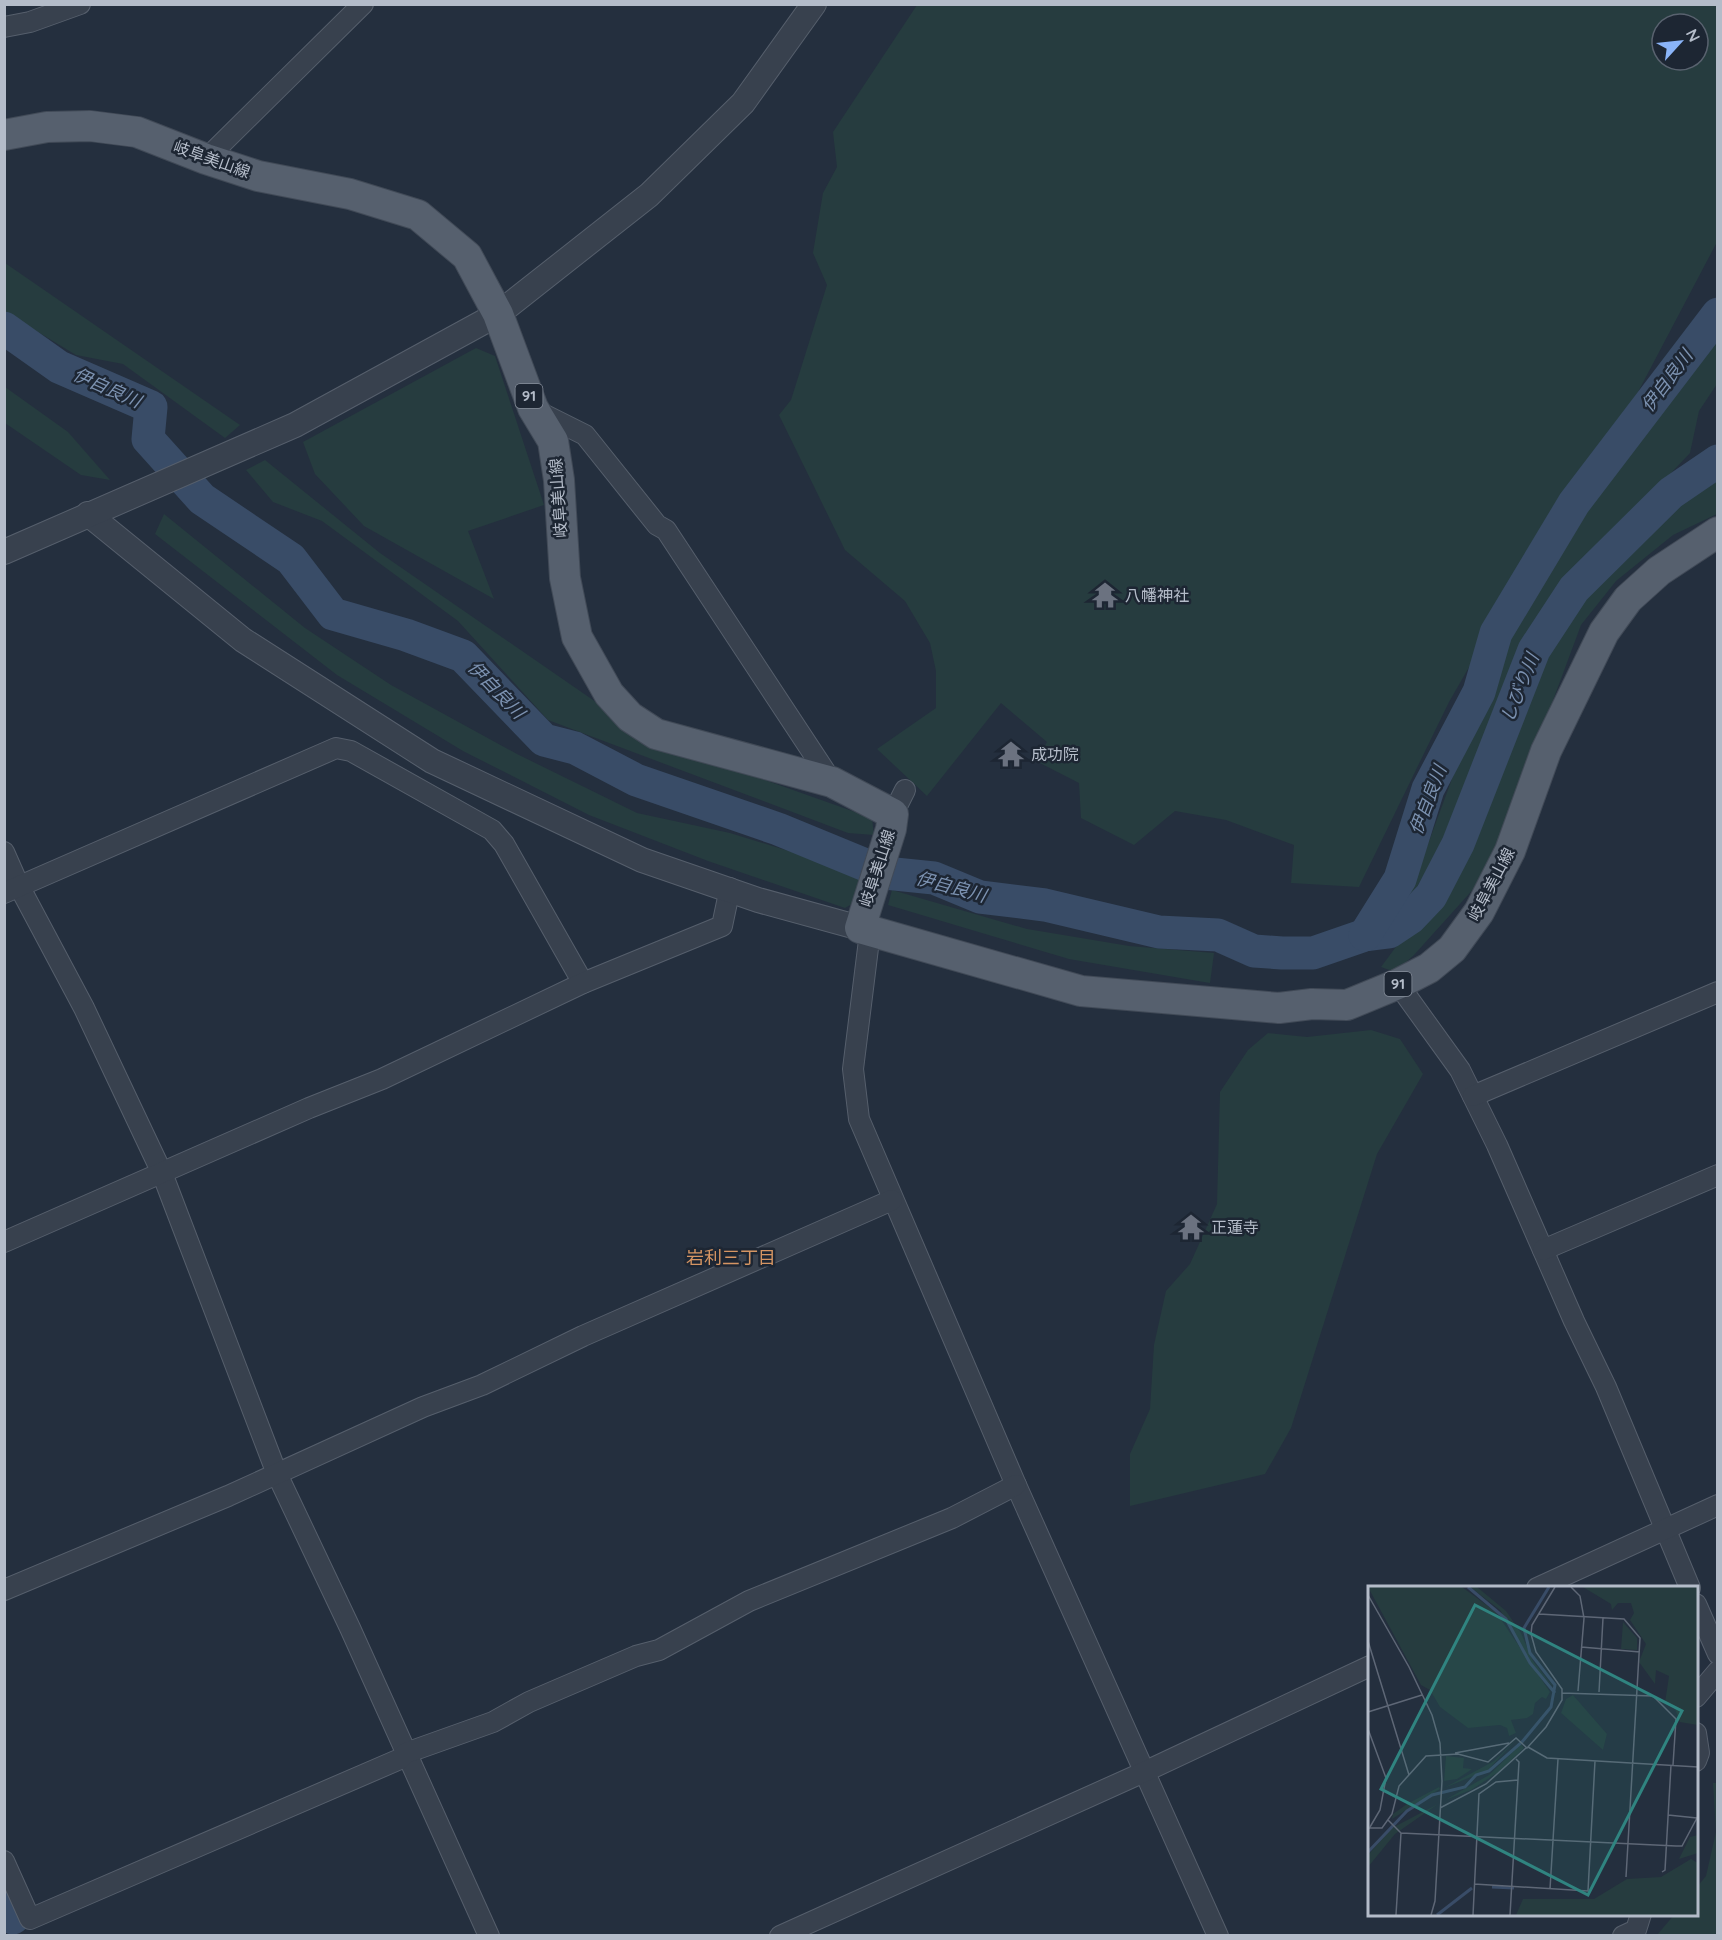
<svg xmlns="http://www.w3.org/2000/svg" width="1722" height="1940" viewBox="0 0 1722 1940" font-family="Quicksand,'Noto Sans JP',sans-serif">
  <rect width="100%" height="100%" fill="#242f3e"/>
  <g fill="#263c3f" fill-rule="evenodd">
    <path d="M917,5h800v237l-79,150 -95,146 -94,164 -90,185 -68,-4 3,-38 -68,-25 -51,-9 -41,34 -53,-27 -2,-35 -43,-22 11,-19 -46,-39 -74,93 -50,-47 59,-41v-37l-6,-28 -25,-42 -60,-51 -66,-135 12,-15 36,-115 -14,-32 10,-60 14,-26 -4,-35zM1662,24h36v36h-36z"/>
    <path d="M4,263h1l235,162 -15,13 -102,-74 -47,-9 -71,-43z"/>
    <path d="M1717,325v59l-18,27 -9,42 -122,129 -44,67 -78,189 -42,71 107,-290z"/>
    <path d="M476,348l19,8 49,149 -76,26 26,68 -130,-73 -49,-52 -12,-32z"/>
    <path d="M5,387l63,45 42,48 -29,-5 -76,-52z"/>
    <path d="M265,460l115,93 213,147 45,35 234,83 2,17 -26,-2 -300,-113 -90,-99 -136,-100 -49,-19 -27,-32z"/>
    <path d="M1717,479v35l-44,21 -57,46 -35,44 -77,207 -27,53 -63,70 -19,17 -14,-5c35,-47 73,-94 97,-148 33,-69 56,-144 96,-210 33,-55 91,-96 143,-130z"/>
    <path d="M164,514l141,114 86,57 126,69 120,59 93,20 133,41 -11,30 -7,4 -137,-47 -119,-46 -126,-64 -126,-76 -182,-141z"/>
    <path d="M892,890l135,39 102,17 85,7 -4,30 -141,-24 -181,-54z"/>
    <path d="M1371,1030l29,9 23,35 -46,80 -86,274 -26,46 -135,32v-52l20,-45 4,-64 12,-54 24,-27 27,-60 3,-112 28,-42 20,-17 39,4z"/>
    <path d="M1713,1783h5l-1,152h-60l17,-20 22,-1 1,-27 9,-11 10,-44z"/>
  </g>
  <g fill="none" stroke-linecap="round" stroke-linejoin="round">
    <g stroke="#394c67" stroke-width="33">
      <path d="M4,328l55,39 92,40 -3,32 54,60 89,60 42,55 73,21 57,21 81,84 31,8 61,32 142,49 107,44 49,5 46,19 65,8 114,27 59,3 36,16 28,2h31l52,-18 24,-3 21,-14 21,-22 27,-52 76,-194 40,-61 97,-96 47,-32"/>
      <path d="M1365,935l35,-56 28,-90 51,-97 17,-59 78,-130 144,-189"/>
      <path d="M4,1898l9,20"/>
    </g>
    <g stroke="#565f6c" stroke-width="22">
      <g id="minor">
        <path d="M4,27l26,-5 50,-18"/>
        <path d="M206,159l157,-155"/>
        <path d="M535,410l50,25 72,90 9,5 166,252"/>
        <path d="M893,814l12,-24"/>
        <path d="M4,852l15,34 65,122 78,165 115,301 73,154 139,308"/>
        <path d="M4,893l332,-145 15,3 141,79 12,14 79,139"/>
        <path d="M870,932l-17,137 6,50 157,366 202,451"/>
        <path d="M1398,984l62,86 37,75 77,176 32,66 84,201"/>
        <path d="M1473,1096l245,-104"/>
        <path d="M4,1242l305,-134 73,-29 201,-96 139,-57 8,-38"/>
        <path d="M1543,1250l175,-75"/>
        <path d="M1537,1588l181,-83"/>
        <path d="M4,1590l224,-94 195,-89 59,-22 101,-49 309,-136"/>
        <path d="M1696,1604l22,50"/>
        <path d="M1696,1697l22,-26"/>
        <path d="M1696,1733l3,20 -3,8"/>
        <path d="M4,1861l26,58 370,-160 6,-6 87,-31 36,-20 107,-46 23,-6 90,-49 203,-83 64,-33"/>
        <path d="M780,1936l364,-164 226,-106"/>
        <path d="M1623,1936l13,-6 5,-16"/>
      </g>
    </g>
    <g stroke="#565f6c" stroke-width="26">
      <g id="tertiary">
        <path d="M88,514l155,126 189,121 210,99 116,40 102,28"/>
        <path d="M4,552l291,-127 203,-111 151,-119 94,-92 71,-99"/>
      </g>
    </g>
    <g stroke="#414a57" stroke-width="32">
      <path id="primary" d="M4,135l43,-8 43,-1 47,6 69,27 52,17 92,18 68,21 49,41 31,58 35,94 20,33 6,39 6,98 12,59 32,57 21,23 26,17 176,48 61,32 -2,15 -31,99 221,63 198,17 33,-4 35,1 51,-21 31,-16 23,-19 27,-37 31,-61 36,-100 58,-119 24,-33 31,-28 59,-39"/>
    </g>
    <use href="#minor" stroke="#38414e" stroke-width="20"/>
    <use href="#tertiary" stroke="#38414e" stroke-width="24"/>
    <use href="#primary" stroke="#56606e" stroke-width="30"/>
  </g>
  <defs>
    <g id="temple-bare" transform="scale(2.07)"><path d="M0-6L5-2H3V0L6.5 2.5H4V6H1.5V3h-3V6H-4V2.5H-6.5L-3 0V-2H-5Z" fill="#6b7280" stroke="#1d2633" stroke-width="2.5" paint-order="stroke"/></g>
  </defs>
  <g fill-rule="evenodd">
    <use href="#temple-bare" x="1105" y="595"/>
    <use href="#temple-bare" x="1011" y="754"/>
    <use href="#temple-bare" x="1191" y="1227"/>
  </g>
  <g text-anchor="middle" stroke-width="5" stroke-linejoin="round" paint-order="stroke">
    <g fill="#1d2633" stroke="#878f9c" stroke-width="1.5">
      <rect x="515.5" y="384" width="27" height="24" rx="4.5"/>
      <rect x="1384.5" y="972" width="27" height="24" rx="4.5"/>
    </g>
    <g font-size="15" font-weight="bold" fill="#b4bcc9">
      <text x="529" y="401">91</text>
      <text x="1398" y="989">91</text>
    </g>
    <g font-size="16" fill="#b4bcc9" stroke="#1d2633">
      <text transform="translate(212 159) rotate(20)" y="6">岐阜美山線</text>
      <text transform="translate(558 498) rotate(-94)" y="6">岐阜美山線</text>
      <text transform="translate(877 868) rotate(-72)" y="6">岐阜美山線</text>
      <text transform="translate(1491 884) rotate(-62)" y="6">岐阜美山線</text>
    </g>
    <g font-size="16" fill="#b4bcc9" stroke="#1d2633" text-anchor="start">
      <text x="1125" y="601">八幡神社</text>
      <text x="1031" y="760">成功院</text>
      <text x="1211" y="1233">正蓮寺</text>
    </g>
    <g font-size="18" font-style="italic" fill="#7c92b1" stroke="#1d2633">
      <text transform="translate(1667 381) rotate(-53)" y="6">伊自良川</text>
      <text transform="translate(107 388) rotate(24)" y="6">伊自良川</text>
      <text transform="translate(1520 688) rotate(-68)" y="6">しびり川</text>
      <text transform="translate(496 690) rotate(46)" y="6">伊自良川</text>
      <text transform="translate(1428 800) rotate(-69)" y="6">伊自良川</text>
      <text transform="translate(951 887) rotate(15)" y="6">伊自良川</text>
    </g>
    <g font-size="18" fill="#d59563" stroke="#1d2633">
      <text x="731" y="1264">岩利三丁目</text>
    </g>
  </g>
  <g transform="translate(1368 1586)">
    <rect width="330" height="330" fill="#242f3e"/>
    <path d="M0,1h94l34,25 54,80 -4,7 -4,-2 -7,6 -2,11 -6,4 -16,2 5,13 -7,3 -2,-8 -7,-3 -32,3 -28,-21 -10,-17 -9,-5zM102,1h7l29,24 15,22 12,28 21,27 -25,-27 -29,-51zM215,1h115v138l-18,-3 -5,-13 -10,-6 4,-27 -13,-6 -1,14 -16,-22 7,-18 -16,-24 4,-7 -3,-10h-13l-6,7 -1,-6zM255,36l14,16v12l-16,-1zM205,109l34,39 -4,16 -42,-37 5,-14zM148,154l-28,30 -44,18 50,-27zM153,158l3,4 -24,23 -29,19 -26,10 44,-25zM78,170l18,2 -1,10 9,1 -15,10 -13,2zM71,201l1,2 -48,30 1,-5 14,-10zM70,218l-43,30 -27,33v-12l24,-27zM330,249v18l-19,6 11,-22zM323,273l7,4v52h-182l7,-16h71l33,-20 34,-2z" fill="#263c3f"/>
    <path fill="none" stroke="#394c67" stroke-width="3" d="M100,1l38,32 24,44 25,30M0,266l39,-41 25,-16 33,-8 11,-12 13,-4 33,-29 29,-35 4,-22 -25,-32 -6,-25 25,-41M124,301l22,1M69,329l35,-27"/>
    <path fill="none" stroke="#5e6776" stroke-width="1.5" d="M203,1l9,9 4,22 -6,73M0,9l41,72 23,48 8,28 2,38 -7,120 -4,14M171,28l85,5 16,19 -14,239M0,55l41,134M213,61l59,5M231,106l4,-74M194,107l91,3 23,23 -3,46M0,126l54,-17M0,143l18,49 -6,32 -10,17M160,161l19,11 151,9M87,167l54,-10M72,222l46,-24 40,-36M300,229l29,3M20,234l13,13 -5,82M0,242h14l10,-14 7,-28 27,-30 32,-2 30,8 28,-24 11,10 19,-21 16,-27v-11l-26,-37 -5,-18 1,-9 23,-38M33,247l275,13h6l16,-30M294,286l3,-2 6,-105M106,298l114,7 7,-130M182,303l8,-130M105,329l6,-121 17,-12 22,-2M142,329l9,-153 -3,-3"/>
    <path fill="#308480" fill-opacity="0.15" stroke="#308480" stroke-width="3" d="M107,19l207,106 -94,184 -207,-106z"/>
    <rect width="330" height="330" fill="none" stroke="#b4bcc9" stroke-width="3"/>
  </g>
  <rect width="1722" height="1940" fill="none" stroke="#b4bcc9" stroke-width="12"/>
  <g transform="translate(1680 42) rotate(63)"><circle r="28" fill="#1d2633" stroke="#59626f" stroke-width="1.5"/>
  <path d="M0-4.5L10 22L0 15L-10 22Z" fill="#8ab4f8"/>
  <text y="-9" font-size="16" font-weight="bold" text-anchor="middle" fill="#b4bcc9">N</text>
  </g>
</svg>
